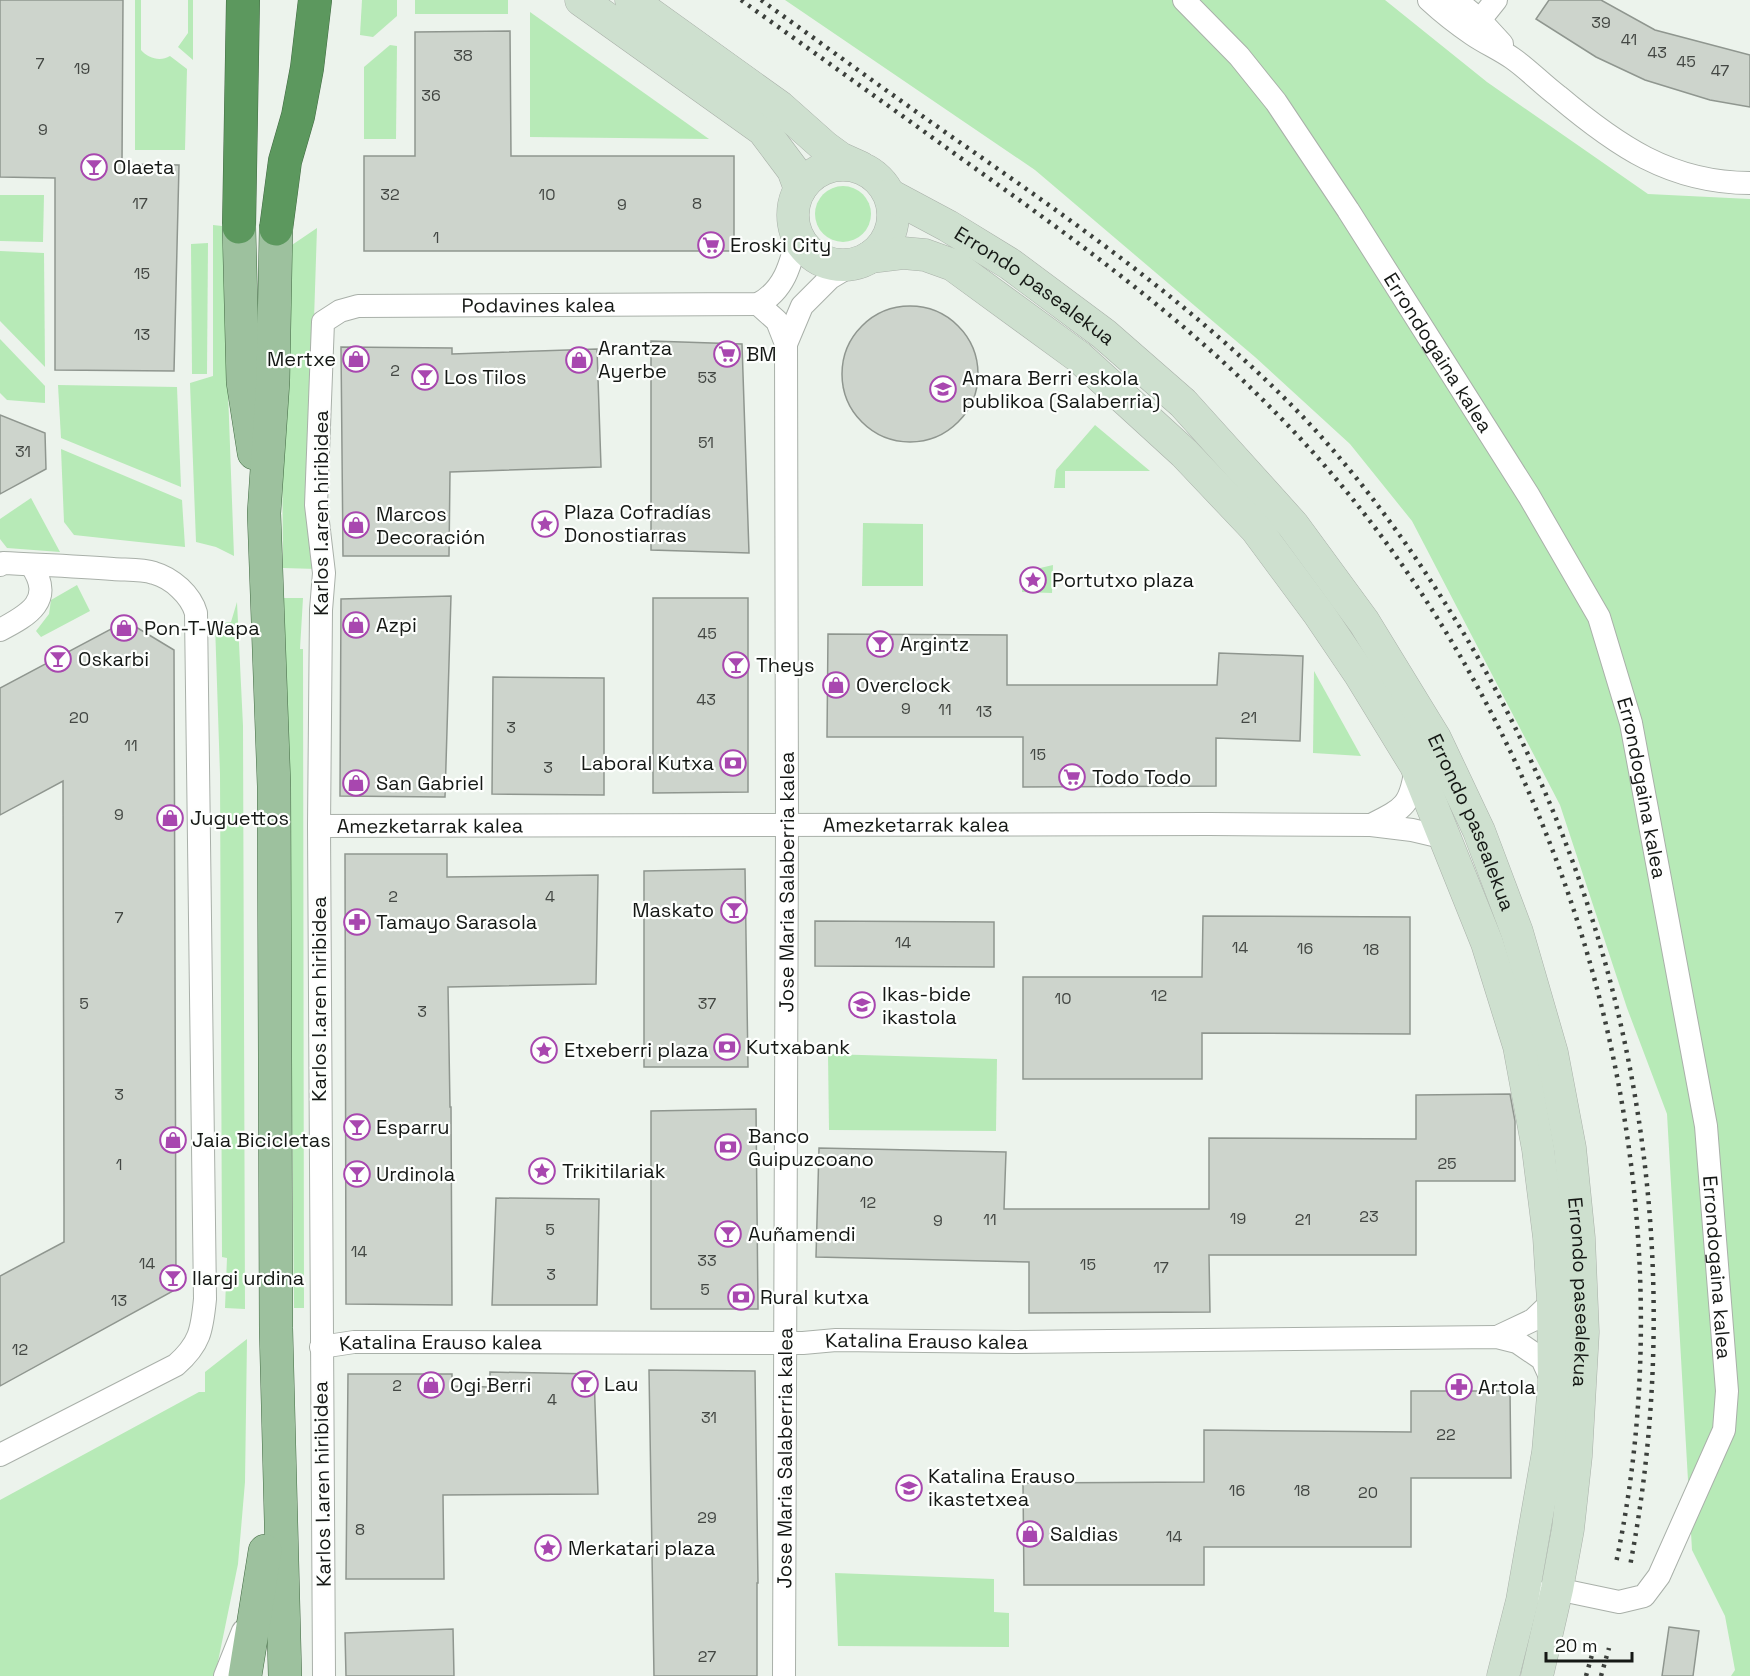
<svg xmlns="http://www.w3.org/2000/svg" width="1750" height="1676" viewBox="0 0 1750 1676" font-family="'Space Grotesk',sans-serif">
  <rect width="100%" height="100%" fill="#ecf3ec"/>
  <g fill="#b7eab7">
    <path d="M135,0h6v50c7,8 19,12 29,6l17,13 -2,81h-50z"/>
    <path d="M188,0h5v60l-15,-13 10,-14z"/>
    <path d="M362,0h35v16l-24,21 -13,-2z"/>
    <rect x="415" y="0" width="93" height="14"/>
    <path d="M785,0h600l102,82 161,112 102,5v1477h-19l4,-6 -10,-54 -33,-66 -25,-436 -40,-106 -67,-203 -148,-284 -62,-77 -95,-87 -220,-187z"/>
    <path d="M530,12l179,127 -179,-2z"/>
    <path d="M390,45l7,1 -1,93h-32v-72z"/>
    <circle cx="843" cy="214" r="28"/>
    <path d="M0,195h44l-1,47 -43,-1z"/>
    <path d="M213,225l9,1 12,330 -18,-9 -20,-5 -6,-159 23,-7z"/>
    <path d="M317,228l-7,214 7,127 -34,-1 -1,-127 4,-192z"/>
    <path d="M208,243l-1,131h-15l-1,-130z"/>
    <path d="M0,251l44,2 1,114 -45,-46z"/>
    <path d="M0,339l45,47v17l-38,-3 -7,-7z"/>
    <path d="M58,385l119,2 4,100 -120,-49z"/>
    <path d="M1095,425l55,46h-85v17h-11l2,-18z"/>
    <path d="M61,449l121,51 3,47 -111,-12 -10,-13z"/>
    <path d="M31,498l29,54 -53,-4 -7,-9v-20z"/>
    <path d="M863,523l60,1v62h-61z"/>
    <path d="M1053,565l-1,28 -30,-1 1,-20z"/>
    <path d="M77,585l13,26 -49,26 -5,-6 13,-17 2,-14z"/>
    <path d="M284,598h19l-3,51h3l1,659h-10l-5,-527z"/>
    <path d="M237,602l6,124 2,583 -20,-1 2,-50 -5,-1 -2,-483 -5,-150 16,-2z"/>
    <path d="M1314,671l47,85 -48,-3z"/>
    <path d="M828,1054l169,5 -1,72 -167,-1z"/>
    <path d="M247,1339l-2,143 -7,82 -23,112h-215v-176l199,-108h6v-20z"/>
    <path d="M835,1573l159,6v33l15,1v34l-171,-1z"/>
  </g>
  <g fill="#cdd4cc" stroke="#8f968f" stroke-width="1.5">
    <path d="M0,0h123l-1,164 57,1 -5,206 -119,-1v-192l-55,-1z"/>
    <path d="M1549,0h52l54,30 95,25v52l-40,-7 -65,-20 -49,-23 -60,-38z"/>
    <path d="M510,31l1,125h223v95h-370v-95h51v-124z"/>
    <circle cx="910" cy="374" r="68"/>
    <path d="M651,341l91,3 7,209 -98,-3z"/>
    <path d="M341,347l111,1v6l145,-5 4,118 -151,5 -1,84h-106z"/>
    <path d="M0,415l45,18 1,36 -46,25z"/>
    <path d="M451,596l-6,201 -105,-1 1,-197z"/>
    <path d="M653,598h95v194l-95,1z"/>
    <path d="M126,621l48,29 2,635 -3,6 -173,95v-110l64,-34v-36l-1,-425 -63,34v-127z"/>
    <path d="M828,634l179,1v50h210l2,-32 84,3 -3,85 -84,-3v48l-193,1v-50h-196z"/>
    <path d="M493,677l111,1v117l-112,-1z"/>
    <path d="M345,854h102v23l151,-2 -2,109 -148,3 2,120h1l1,198 -106,-1z"/>
    <path d="M745,869l3,198h-104v-196z"/>
    <path d="M1203,916l207,1v117l-208,-1v46h-179v-102h179z"/>
    <path d="M815,921l179,1v45l-179,-1z"/>
    <path d="M1510,1094l5,27v60h-99v74h-207l1,57 -181,1v-51l-213,-5 3,-109 187,4 -2,57h205v-71l207,1v-44z"/>
    <path d="M756,1109l2,200h-107v-198z"/>
    <path d="M496,1198l103,1 -2,106h-105z"/>
    <path d="M649,1370l106,1 3,212h-1v93h-103z"/>
    <path d="M490,1372l104,2 4,120 -155,1 1,84h-98l2,-205h104v12l38,1z"/>
    <path d="M1411,1391h99l1,87h-100v69h-207v38h-180l-1,-102 181,-1v-52l207,2z"/>
    <path d="M1669,1627l30,4 -6,45h-31z"/>
    <path d="M453,1629l1,47h-108l-1,-43z"/>
  </g>
  <g fill="none" stroke-linecap="round" stroke-linejoin="round">
    <g stroke="#a9b0a9" stroke-width="24">
      <g id="street">
        <path id="s1" d="M1184,0l55,56 37,46 72,108 181,286 70,121 32,106 75,403 21,265 -3,39 -65,146 -15,20 -25,6 -62,-13 -13,4"/>
        <path d="M1429,0c13,12 28,24 43,34 13,9 27,15 40,24 16,11 30,26 46,38 58,49 112,87 192,87"/>
        <path d="M1456,0l24,20 22,24"/>
        <path d="M1480,20l16,-20"/>
        <path d="M758,304l19,17 9,23"/>
        <path d="M0,565l3,-2c37,2 73,3 110,6 13,1 29,0 41,4 18,5 37,22 42,40l9,686c-3,31 -5,45 -29,66l-176,90"/>
        <path d="M0,630c29,-15 55,-30 31,-65"/>
        <path d="M1371,825c34,-17 40,-20 45,-59"/>
        <path id="s2" d="M319,826l890,-2 162,1 41,5 34,8"/>
        <path d="M1497,1337l36,-17 20,-19"/>
        <path id="s3" d="M321,1347l33,-5h77l372,1 33,-3 179,2 482,-5 20,5 25,17 11,24"/>
        <path d="M225,1676l18,-45"/>
        <path id="s4" d="M324,1676l-5,-850 2,-216 3,-37 -8,-68 7,-183 17,-11 18,-5 400,-2c27,-14 33,-41 40,-69"/>
        <path id="s5" d="M784,1676l3,-851 -1,-481 16,-38 28,-28 25,-15"/>
      </g>
    </g>
    <g stroke="#a9b0a9" stroke-width="33">
      <g id="secondary">
        <path d="M581,0l182,130 30,40 7,19"/>
        <path d="M631,0l149,107 45,40 15,11 20,9"/>
        <circle cx="843" cy="215" r="50"/>
        <path id="s6" d="M890,195l58,31 62,38 94,70 79,69 110,122 71,97 71,116 44,93 38,101 35,121 18,95 9,90 4,94 -7,124 -8,73 -11,60 -20,87"/>
        <path d="M870,257l33,-4 22,2 28,10 126,92 105,96 72,76 63,85 40,59 57,93 71,177 32,103 19,103 11,88 4,64 1,83 -6,68 -26,149 -19,75"/>
      </g>
    </g>
    <g stroke="#436b44" stroke-width="34">
      <g id="primary">
        <path d="M239,227l4,155 11,71"/>
        <path d="M276,229l-3,152 -9,132 10,273 2,542 9,348"/>
        <path d="M245,1676l20,-125"/>
      </g>
    </g>
    <g stroke="#436b44" stroke-width="34">
      <g id="highway">
        <path d="M239,227l4,-227"/>
        <path d="M276,229l9,-68 13,-45 9,-48 8,-68"/>
      </g>
    </g>
    <use href="#street" stroke="#fff" stroke-width="22"/>
    <use href="#secondary" stroke="#cee0cf" stroke-width="32"/>
    <use href="#primary" stroke="#9dc19e" stroke-width="33"/>
    <use href="#highway" stroke="#5c985e" stroke-width="33"/>
    <g stroke="#3c403c" stroke-width="4.5" stroke-dasharray="3 6" stroke-linecap="butt">
      <path d="M741,0c76,55 152,109 228,164 105,75 209,150 300,242 291,290 433,754 347,1157"/>
      <path d="M761,0c68,49 135,98 204,146 119,83 238,167 339,272 65,69 118,145 166,226 163,278 221,605 160,922"/>
      <path d="M1586,1676l9,-32"/>
      <path d="M1601,1676l8,-28"/>
    </g>
  </g>
  <defs>
    <g id="bar-ring" transform="scale(1.35)"><circle r="9.5" fill="#fdfffd" stroke="#a847af" stroke-width="1.5"/><path d="M-6-5H6L.8 .8V4.5H3.5V6h-7V4.5H-.8V.8Z" fill="#a847af"/></g>
    <g id="supermarket-ring" transform="scale(1.35)"><circle r="9.5" fill="#fdfffd" stroke="#a847af" stroke-width="1.5"/><path d="M-6-5.5h2.5l.6 2H6L4.5 2H-2.5L-4.4-4H-6ZM-1.5 3.2a1.3 1.3 0 1 0 .1 0ZM3 3.2a1.3 1.3 0 1 0 .1 0Z" fill="#a847af"/></g>
    <g id="shop-ring" transform="scale(1.35)"><circle r="9.5" fill="#fdfffd" stroke="#a847af" stroke-width="1.5"/><path d="M-5-2.5h2.3a2.7 3.5 0 0 1 5.4 0H5L5.5 6h-11ZM-1.5-2.5h3a1.5 2.3 0 0 0-3 0Z" fill="#a847af"/></g>
    <g id="school-ring" transform="scale(1.35)"><circle r="9.5" fill="#fdfffd" stroke="#a847af" stroke-width="1.5"/><path d="M0-5L7-2L0 1L-7-2ZM-4 1L0 2.5L4 1V4Q0 6-4 4Z" fill="#a847af"/></g>
    <g id="sight-ring" transform="scale(1.35)"><circle r="9.5" fill="#fdfffd" stroke="#a847af" stroke-width="1.5"/><path d="M0-6L1.8-2.2L6-1.7L2.9 1.2L3.7 5.4L0 3.3L-3.7 5.4L-2.9 1.2L-6-1.7L-1.8-2.2Z" fill="#a847af"/></g>
    <g id="bank-ring" transform="scale(1.35)"><circle r="9.5" fill="#fdfffd" stroke="#a847af" stroke-width="1.5"/><path d="M-6-4H6V4H-6ZM0-2.3a2.3 2.3 0 1 0 0 4.6a2.3 2.3 0 1 0 0-4.6Z" fill="#a847af"/></g>
    <g id="pharmacy-ring" transform="scale(1.35)"><circle r="9.5" fill="#fdfffd" stroke="#a847af" stroke-width="1.5"/><path d="M-2-6h4v4h4v4h-4v4h-4v-4h-4v-4h4Z" fill="#a847af"/></g>
  </defs>
  <g fill-rule="evenodd">
    <use href="#bar-ring" x="94" y="167"/>
    <use href="#supermarket-ring" x="711" y="245"/>
    <use href="#supermarket-ring" x="727" y="354"/>
    <use href="#shop-ring" x="356" y="359"/>
    <use href="#shop-ring" x="579" y="360"/>
    <use href="#bar-ring" x="425" y="377"/>
    <use href="#school-ring" x="943" y="389"/>
    <use href="#sight-ring" x="545" y="524"/>
    <use href="#shop-ring" x="356" y="525"/>
    <use href="#sight-ring" x="1033" y="580"/>
    <use href="#shop-ring" x="356" y="625"/>
    <use href="#shop-ring" x="124" y="628"/>
    <use href="#bar-ring" x="880" y="644"/>
    <use href="#bar-ring" x="58" y="659"/>
    <use href="#bar-ring" x="736" y="665"/>
    <use href="#shop-ring" x="836" y="685"/>
    <use href="#bank-ring" x="733" y="763"/>
    <use href="#supermarket-ring" x="1072" y="777"/>
    <use href="#shop-ring" x="356" y="783"/>
    <use href="#shop-ring" x="170" y="818"/>
    <use href="#bar-ring" x="734" y="910"/>
    <use href="#pharmacy-ring" x="357" y="922"/>
    <use href="#school-ring" x="862" y="1005"/>
    <use href="#bank-ring" x="727" y="1047"/>
    <use href="#sight-ring" x="544" y="1050"/>
    <use href="#bar-ring" x="357" y="1127"/>
    <use href="#shop-ring" x="173" y="1140"/>
    <use href="#bank-ring" x="728" y="1147"/>
    <use href="#sight-ring" x="542" y="1171"/>
    <use href="#bar-ring" x="357" y="1174"/>
    <use href="#bar-ring" x="728" y="1234"/>
    <use href="#bar-ring" x="173" y="1278"/>
    <use href="#bank-ring" x="741" y="1297"/>
    <use href="#bar-ring" x="585" y="1384"/>
    <use href="#shop-ring" x="431" y="1385"/>
    <use href="#pharmacy-ring" x="1459" y="1387"/>
    <use href="#school-ring" x="909" y="1488"/>
    <use href="#shop-ring" x="1030" y="1534"/>
    <use href="#sight-ring" x="548" y="1548"/>
  </g>
  <g text-anchor="middle" stroke-width="4.5" stroke-linejoin="round" paint-order="stroke">
    <g font-size="16" fill="#434743">
      <text x="1601" y="28">39</text>
      <text x="1629" y="45">41</text>
      <text x="1657" y="58">43</text>
      <text x="463" y="61">38</text>
      <text x="1686" y="67">45</text>
      <text x="40" y="69">7</text>
      <text x="82" y="74">19</text>
      <text x="1720" y="76">47</text>
      <text x="431" y="101">36</text>
      <text x="43" y="135">9</text>
      <text x="390" y="200">32</text>
      <text x="547" y="200">10</text>
      <text x="140" y="209">17</text>
      <text x="697" y="209">8</text>
      <text x="622" y="210">9</text>
      <text x="436" y="243">1</text>
      <text x="142" y="279">15</text>
      <text x="142" y="340">13</text>
      <text x="395" y="376">2</text>
      <text x="707" y="383">53</text>
      <text x="706" y="448">51</text>
      <text x="23" y="457">31</text>
      <text x="707" y="639">45</text>
      <text x="706" y="705">43</text>
      <text x="906" y="714">9</text>
      <text x="945" y="715">11</text>
      <text x="984" y="717">13</text>
      <text x="79" y="723">20</text>
      <text x="1249" y="723">21</text>
      <text x="511" y="733">3</text>
      <text x="131" y="751">11</text>
      <text x="1038" y="760">15</text>
      <text x="548" y="773">3</text>
      <text x="119" y="820">9</text>
      <text x="393" y="902">2</text>
      <text x="550" y="902">4</text>
      <text x="119" y="923">7</text>
      <text x="903" y="948">14</text>
      <text x="1240" y="953">14</text>
      <text x="1305" y="954">16</text>
      <text x="1371" y="955">18</text>
      <text x="1159" y="1001">12</text>
      <text x="1063" y="1004">10</text>
      <text x="84" y="1009">5</text>
      <text x="707" y="1009">37</text>
      <text x="422" y="1017">3</text>
      <text x="119" y="1100">3</text>
      <text x="1447" y="1169">25</text>
      <text x="119" y="1170">1</text>
      <text x="868" y="1208">12</text>
      <text x="1369" y="1222">23</text>
      <text x="1238" y="1224">19</text>
      <text x="990" y="1225">11</text>
      <text x="1303" y="1225">21</text>
      <text x="938" y="1226">9</text>
      <text x="550" y="1235">5</text>
      <text x="359" y="1257">14</text>
      <text x="707" y="1266">33</text>
      <text x="147" y="1269">14</text>
      <text x="1088" y="1270">15</text>
      <text x="1161" y="1273">17</text>
      <text x="551" y="1280">3</text>
      <text x="705" y="1295">5</text>
      <text x="119" y="1306">13</text>
      <text x="20" y="1355">12</text>
      <text x="397" y="1391">2</text>
      <text x="552" y="1405">4</text>
      <text x="709" y="1423">31</text>
      <text x="1446" y="1440">22</text>
      <text x="1237" y="1496">16</text>
      <text x="1302" y="1496">18</text>
      <text x="1368" y="1498">20</text>
      <text x="707" y="1523">29</text>
      <text x="360" y="1535">8</text>
      <text x="1174" y="1542">14</text>
      <text x="707" y="1662">27</text>
    </g>
    <g font-size="20" fill="#151815" stroke="#fdfffd" text-anchor="start">
      <text x="113" y="174">Olaeta</text>
      <text x="730" y="252">Eroski City</text>
      <text x="598" y="355">Arantza<tspan x="598" dy="23">Ayerbe</tspan></text>
      <text x="746" y="361">BM</text>
      <text x="336" y="366" text-anchor="end">Mertxe</text>
      <text x="444" y="384">Los Tilos</text>
      <text x="962" y="385">Amara Berri eskola<tspan x="962" dy="23">publikoa (Salaberria)</tspan></text>
      <text x="564" y="519">Plaza Cofradías<tspan x="564" dy="23">Donostiarras</tspan></text>
      <text x="376" y="521">Marcos<tspan x="376" dy="23">Decoración</tspan></text>
      <text x="1052" y="587">Portutxo plaza</text>
      <text x="376" y="632">Azpi</text>
      <text x="144" y="635">Pon-T-Wapa</text>
      <text x="900" y="651">Argintz</text>
      <text x="78" y="666">Oskarbi</text>
      <text x="756" y="672">Theys</text>
      <text x="856" y="692">Overclock</text>
      <text x="714" y="770" text-anchor="end">Laboral Kutxa</text>
      <text x="1092" y="784">Todo Todo</text>
      <text x="376" y="790">San Gabriel</text>
      <text x="190" y="825">Juguettos</text>
      <text x="714" y="917" text-anchor="end">Maskato</text>
      <text x="376" y="929">Tamayo Sarasola</text>
      <text x="882" y="1001">Ikas-bide<tspan x="882" dy="23">ikastola</tspan></text>
      <text x="746" y="1054">Kutxabank</text>
      <text x="564" y="1057">Etxeberri plaza</text>
      <text x="376" y="1134">Esparru</text>
      <text x="748" y="1143">Banco<tspan x="748" dy="23">Guipuzcoano</tspan></text>
      <text x="192" y="1147">Jaia Bicicletas</text>
      <text x="562" y="1178">Trikitilariak</text>
      <text x="376" y="1181">Urdinola</text>
      <text x="748" y="1241">Auñamendi</text>
      <text x="192" y="1285">Ilargi urdina</text>
      <text x="760" y="1304">Rural kutxa</text>
      <text x="604" y="1391">Lau</text>
      <text x="450" y="1392">Ogi Berri</text>
      <text x="1478" y="1394">Artola</text>
      <text x="928" y="1483">Katalina Erauso<tspan x="928" dy="23">ikastetxea</tspan></text>
      <text x="1050" y="1541">Saldias</text>
      <text x="568" y="1555">Merkatari plaza</text>
    </g>
    <g font-size="20" fill="#151815" stroke="#fdfffd">
      <text dy="7" stroke="none"><textPath href="#s6" startOffset="171">Errondo pasealekua</textPath></text>
      <text dy="7" stroke="none"><textPath href="#s4" startOffset="1574">Podavines kalea</textPath></text>
      <text dy="7" stroke="none"><textPath href="#s1" startOffset="436">Errondogaina kalea</textPath></text>
      <text transform="translate(321 513) rotate(-90)" y="7">Karlos I.aren hiribidea</text>
      <text dy="7" stroke="none"><textPath href="#s1" startOffset="922">Errondogaina kalea</textPath></text>
      <text dy="7" stroke="none"><textPath href="#s6" startOffset="873">Errondo pasealekua</textPath></text>
      <text dy="7" stroke="none"><textPath href="#s2" startOffset="597">Amezketarrak kalea</textPath></text>
      <text dy="7" stroke="none"><textPath href="#s2" startOffset="111">Amezketarrak kalea</textPath></text>
      <text dy="7" stroke="none"><textPath href="#s5" startOffset="794">Jose Maria Salaberria kalea</textPath></text>
      <text transform="translate(319 999) rotate(-90)" y="7">Karlos I.aren hiribidea</text>
      <text dy="7" stroke="none"><textPath href="#s1" startOffset="1408">Errondogaina kalea</textPath></text>
      <text dy="7" stroke="none"><textPath href="#s6" startOffset="1359">Errondo pasealekua</textPath></text>
      <text dy="7" stroke="none"><textPath href="#s3" startOffset="606">Katalina Erauso kalea</textPath></text>
      <text dy="7" stroke="none"><textPath href="#s3" startOffset="120">Katalina Erauso kalea</textPath></text>
      <text dy="7" stroke="none"><textPath href="#s5" startOffset="218">Jose Maria Salaberria kalea</textPath></text>
      <text transform="translate(322 1484) rotate(-91)" y="7">Karlos I.aren hiribidea</text>
    </g>
  </g>
  <path d="M1546 1652v9h86v-9" fill="none" stroke="#151815" stroke-width="3"/>
  <text x="1555" y="1652" font-size="18" fill="#151815" stroke="#fdfffd" stroke-width="4.5" paint-order="stroke">20 m</text>
</svg>
